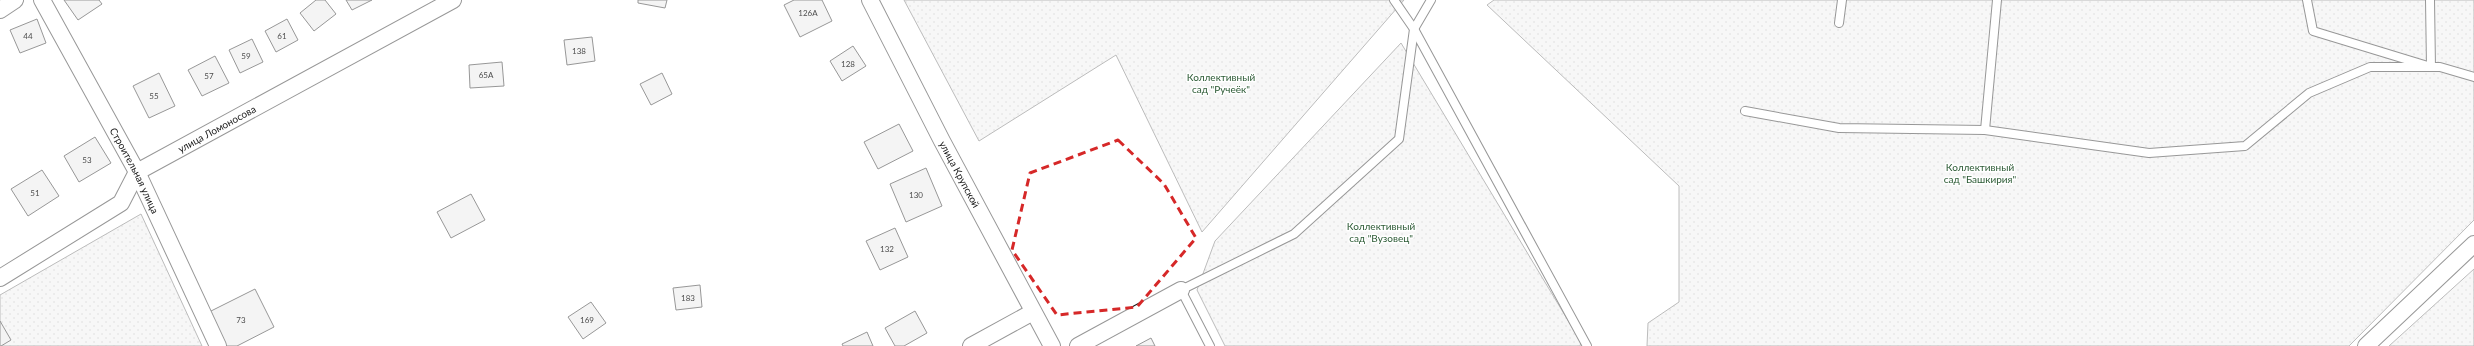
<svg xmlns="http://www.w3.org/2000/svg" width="2474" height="346" viewBox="0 0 2474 346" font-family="Lato,sans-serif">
  <defs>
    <pattern id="garden-dots" width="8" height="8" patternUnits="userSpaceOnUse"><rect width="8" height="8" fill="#ededed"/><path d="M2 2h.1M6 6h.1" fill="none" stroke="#cbcbcb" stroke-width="1.8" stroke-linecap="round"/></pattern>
  </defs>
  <rect width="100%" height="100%" fill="#fff"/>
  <g fill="url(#garden-dots)" stroke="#6a6a6a">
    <path d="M904,0h500l-202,232 -86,-177 -137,86z"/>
    <path d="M1494,0h980v220l-125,126h-702l1,-23 31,-21v-116l-192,-181z"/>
    <path d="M1401,43l180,299 -1,4h-355l-28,-56 18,-49z"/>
    <path d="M141,214l61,132h-202v-51z"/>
    <path d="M2474,269v77h-85z"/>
  </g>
  <g fill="#e6e6e6" stroke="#1a1a1a">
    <path d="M64,0h35l3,4 -24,16z"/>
    <path d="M316,0h9l11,14 -22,17 -14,-18z"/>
    <path d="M346,0h26l-20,10z"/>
    <path d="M638,0h29l-2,8 -27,-5z"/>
    <path d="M794,0h28l10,21 -32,16 -16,-32z"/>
    <path d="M37,19l9,24 -26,10 -10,-23z"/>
    <path d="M287,19l11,21 -22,12 -11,-21z"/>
    <path d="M592,37l3,24 -28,4 -3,-25z"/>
    <path d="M252,39l11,23 -23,11 -11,-23z"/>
    <path d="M853,46l13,20 -24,15 -12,-20z"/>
    <path d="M215,56l14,27 -27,13 -14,-26z"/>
    <path d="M502,62l2,24 -34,2 -1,-23z"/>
    <path d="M159,73l16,33 -26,12 -16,-32z"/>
    <path d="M662,73l10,21 -21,11 -11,-21z"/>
    <path d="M899,124l14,27 -35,18 -14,-27z"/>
    <path d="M95,137l16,26 -32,19 -15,-26z"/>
    <path d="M926,168l16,38 -36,16 -16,-38z"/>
    <path d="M42,170l17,26 -31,20 -17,-27z"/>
    <path d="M471,194l14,26 -34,18 -14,-26z"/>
    <path d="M895,228l13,29 -28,13 -14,-29z"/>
    <path d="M700,285l2,22 -26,3 -3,-22z"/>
    <path d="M255,289l19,38 -37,19h-11l-17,-34z"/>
    <path d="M591,302l15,21 -23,16 -15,-22z"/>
    <path d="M915,311l12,22 -23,13h-9l-10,-18z"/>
    <path d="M0,321l11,19 -10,6h-1z"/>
    <path d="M867,332l6,14h-30l-1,-2z"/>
    <path d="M1151,338l4,8h-19z"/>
  </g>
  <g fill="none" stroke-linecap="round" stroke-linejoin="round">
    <g stroke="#1a1a1a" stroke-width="10">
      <g id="service">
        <path d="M1394,0l20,29 173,317"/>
        <path d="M2307,0l6,31 118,36 -1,-67"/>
        <path d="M1839,23l3,-23"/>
        <path d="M1745,111l94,17 146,2 164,23 96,-7 64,-53 61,-26h70l34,10"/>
        <path d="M1985,130l12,-130"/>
        <path d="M1210,346l-29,-56 113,-56 105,-95 15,-110 17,-29"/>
      </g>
    </g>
    <g stroke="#1a1a1a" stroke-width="18">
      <g id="minor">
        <path id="s1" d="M42,0l95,172 81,174"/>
        <path id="s2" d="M870,0l72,141 110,205"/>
        <path d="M0,10l15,-10"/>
        <path id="s3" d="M0,278l121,-75 16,-31 316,-172"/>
        <path d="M971,346l62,-34"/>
        <path d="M1078,346l103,-56"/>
        <path d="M2366,346l108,-102"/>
      </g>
    </g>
    <use href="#service" stroke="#fff" stroke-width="8"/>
    <use href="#minor" stroke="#fff" stroke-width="16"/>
  </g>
  <path d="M0 0H2474V346H0ZM1118,140l46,44 32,54 -59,69 -80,8 -45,-65 18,-77z" fill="#fff" fill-opacity=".55" fill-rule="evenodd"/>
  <path fill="none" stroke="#d62828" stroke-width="3" stroke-dasharray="8 5" stroke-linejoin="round" d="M1118,140l46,44 32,54 -59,69 -80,8 -45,-65 18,-77z"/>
  <g text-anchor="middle" stroke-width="3" stroke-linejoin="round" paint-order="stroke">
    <g font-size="8" fill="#4d4d4d">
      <text x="808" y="16">126А</text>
      <text x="28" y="39">44</text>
      <text x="282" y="39">61</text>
      <text x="579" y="54">138</text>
      <text x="246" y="59">59</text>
      <text x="848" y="67">128</text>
      <text x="486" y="78">65А</text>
      <text x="209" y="79">57</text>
      <text x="154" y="99">55</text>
      <text x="87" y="163">53</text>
      <text x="35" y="196">51</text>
      <text x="916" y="198">130</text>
      <text x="887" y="252">132</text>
      <text x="688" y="301">183</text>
      <text x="241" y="323">73</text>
      <text x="587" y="323">169</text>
    </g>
    <g font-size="10" fill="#2b5a34" stroke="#fff">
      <text x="1221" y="81">Коллективный<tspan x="1221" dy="12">сад "Ручеёк"</tspan></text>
      <text x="1980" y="171">Коллективный<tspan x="1980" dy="12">сад "Башкирия"</tspan></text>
      <text x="1381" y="230">Коллективный<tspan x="1381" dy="12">сад "Вузовец"</tspan></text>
    </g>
    <g font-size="10" fill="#1a1a1a" stroke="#fff">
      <text dy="4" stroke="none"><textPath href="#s3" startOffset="268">улица Ломоносова</textPath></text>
      <text dy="4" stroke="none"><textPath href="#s1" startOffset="194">Строительная улица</textPath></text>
      <text dy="4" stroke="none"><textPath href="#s2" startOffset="196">улица Крупской</textPath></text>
    </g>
  </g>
</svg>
